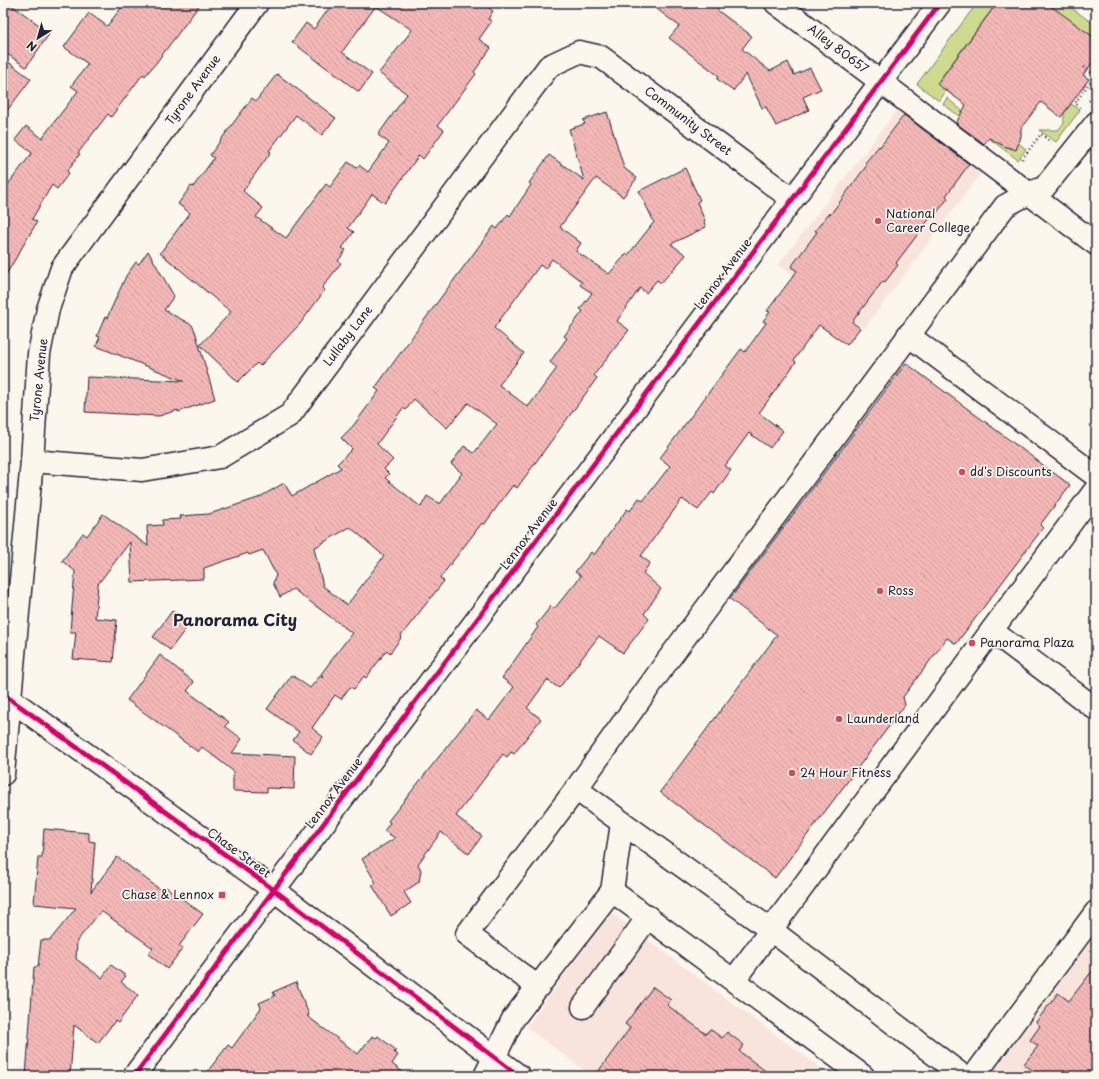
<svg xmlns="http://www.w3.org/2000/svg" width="1099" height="1079" viewBox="0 0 1099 1079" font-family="'Playpen Sans',sans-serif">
  <defs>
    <pattern id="building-back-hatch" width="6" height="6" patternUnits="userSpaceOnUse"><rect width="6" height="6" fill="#f4b8b6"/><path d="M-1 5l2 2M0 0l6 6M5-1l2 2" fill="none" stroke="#d19e9d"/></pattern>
  </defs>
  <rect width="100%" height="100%" fill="#fbf7ec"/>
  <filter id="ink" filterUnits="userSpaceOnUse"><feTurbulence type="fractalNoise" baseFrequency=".025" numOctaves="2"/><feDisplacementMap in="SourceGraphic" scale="8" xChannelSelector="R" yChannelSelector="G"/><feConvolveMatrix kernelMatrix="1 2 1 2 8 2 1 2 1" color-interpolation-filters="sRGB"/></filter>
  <g filter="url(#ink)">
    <g fill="#f9e4dc">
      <path d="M900,106l84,63 -120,160 -86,-64z"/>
      <path d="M611,912l113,85 108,79h-240l-66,-49z"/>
      <path d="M1096,934v142h-106z"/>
    </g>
    <g fill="#cedb8e" stroke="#787e64">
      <path d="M977,3h9l7,5 -56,75 9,8 -7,10 -22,-17z"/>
      <path d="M1047,3h18l31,23v13l-8,-6 -3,3z"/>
      <path d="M947,98l57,48 9,1 5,-4 8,6 -8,11 -75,-56z"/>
      <path d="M1071,104l9,6 -24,32 -17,-12h19l6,-7v-9z"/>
    </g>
    <g fill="url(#building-back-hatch)" stroke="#22223b" fill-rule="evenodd">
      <path d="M3,3h6l41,30 -24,34 -23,-16z"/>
      <path d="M125,3h76l-45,60 -11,13 -2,-2 -32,43 -3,-3 -30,39 2,1 -13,17 2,2 -12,16 -5,-4 -20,34 5,3 -34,58v-89l29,-38 -17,-13 11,-14 16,12 36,-47 -7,-5 17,-22 -24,-17 25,-34 18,13z"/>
      <path d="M333,3h150l10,8 -5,8 4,2 -13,18 12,9 -17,24 2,2 -38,51 6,5 -21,29 -4,-4 -34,48 -13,-9 -24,34 6,4 -12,16 4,2 -8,11 3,2 -19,25 3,2 -25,34 -40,42 -3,-3 -19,19 -38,-37 31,-33 -71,-59 30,-40 -12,-9 13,-18 2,1 21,-29 -4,-3 21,-29 21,-28 4,3 21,-27 59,44 -14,17 -26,-20 -27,36 2,1 -28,39 20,17 -7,9 30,21 40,-54 4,3 18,-25 9,6 2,-3 9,7 21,-29 -11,-8 29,-41 -28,-21 33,-43 -36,-24 -34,46 30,22 -13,18 -67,-50 14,-19 8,6z"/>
      <path d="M649,3h74l-6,7 35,26 -10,13 28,22 18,-9 6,13 16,-7 11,21 -18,8 6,13 -33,16 -10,-19 -4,1 -16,-34 -13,17 -16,-12 2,-3 -50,-38 10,-12z"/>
      <path d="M997,3h50l49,36v19l-13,17 6,4 -28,38 -20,-15 -20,26v9l-5,13 -12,-4 -15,-8 -5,6 -28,-21 10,-18 -29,-21z"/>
      <path d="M3,58l28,21 -28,37z"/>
      <path d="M607,112l17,56 13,10 -14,19 -27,-19 -36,49 21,16 -5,8 33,23 17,-20 2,1 26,-33 -15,-31 46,-23 15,32 -3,2 8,19 -1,1 2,5 -35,17 15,11 -25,28 -4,-3 -11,13 -6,-5 -23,33 12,9 -35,45 3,3 -80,110 -4,-3 -29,40 -2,-2 -42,55 4,3 -44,56 1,1 -11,15 -3,-3 -21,28 -2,-2 -10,13 -4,-2 -9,12 -6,-4 -23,33 11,9 -12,17 -18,-14 6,-8 -32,-23 25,-34 18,13 10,-12 3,2 -2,-4 31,-41 -59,-44 -13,8 -7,-14 3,-8 -13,-25 -14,5 -1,-2 -44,15v11l-72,3 -2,-40 -32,42 -3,34 22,2 -4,42 -40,-3 3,-27h-6l5,-61 -13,-10 21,-28 4,3 16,-22 45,32 -1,-20 16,-1 -1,-5 19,-1 -1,-3 29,-2 49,-16 26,-15 8,13 49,-28 -4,-4 15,-15 -11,-11 12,-12 26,-35 -4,-3 61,-84 58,-78 3,3 11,-15 2,2 21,-31 -2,-2 20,-28 35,25 -15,-51 16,-5 -2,-4zM552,259l30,23 -2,3 12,8 -12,16 3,2 -19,25 3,2 -17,24 7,6 -29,39 -29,-22 25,-32 -30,-25 46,-63 5,4zM414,399l33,29 21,-25 29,21 -23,29 -10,-7 -13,18 11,9 -22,31 -13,-8 -6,11 -36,-29 4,-4 -5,-5 9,-9 -16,-16 26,-36 3,2zM350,527l34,29 -37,49 -24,-19 -9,-38z"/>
      <path d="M904,115l65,49 -23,32 2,2 -13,17 -2,-1 -37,49 2,2 -13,17 -2,-1 -31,41 8,6 -13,17 -28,-20 -25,35 2,2 -37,51 24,18 -13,17 -21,-15 -24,33 6,4 -17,24 -2,-2 -14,18 -16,-11 -41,57 9,7 -7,10 18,16 -17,25 5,5 -26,34 -24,-17 -40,52 -12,-8 -20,28 14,11 -27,35 -3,-2 -4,5 -4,-3 -47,62 26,20 -13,18 -28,-22 -23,32 3,6 -2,12 -15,10 7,11 -20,13 -19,-31 4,-2 -14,-24 33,-21 -11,-7 6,-8 -2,-2 88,-111 13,10 25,-33 -12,-9 36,-51 -2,-2 15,-19 3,3 27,-33 -6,-4 16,-20 3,3 33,-46 3,2 9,-13 4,3 27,-35 -10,-8 81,-109 4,3 21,-29 -3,-2 7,-9 -3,-1 30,-40 -6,-4 26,-35 -2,-1 14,-18 1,2 37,-50 -2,-2 14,-17 1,1z"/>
      <path d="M148,251l26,45 -10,14 28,15 3,6 20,68 -37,13v-2l-19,6 -74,-4 2,-35 97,4 -88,-35 4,-9 -3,-1 8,-19 2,1 19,-42 10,-14 3,2z"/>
      <path d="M906,363l164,122 -30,40 3,3 -87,116 -9,-6 -44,59 2,8 -130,173 -115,-86 117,-157 -47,-36z"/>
      <path d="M172,611l18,12 -20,27 -17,-13z"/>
      <path d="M160,655l34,27 -7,9 42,31 -4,4 17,13 -10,14 63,3 -1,33 -27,-1v4l-34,-1v-20l-31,-24 -4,5 -71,-52z"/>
      <path d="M44,829l45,4v8l6,1 -4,50 26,-35 45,34 4,-4 37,27 -24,32 4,2 -16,21 -19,-15 5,-6 -52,-37 -24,30 -1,18 26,19 9,-13 15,11 -5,6 17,13 -20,28 -3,-2 -17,22 -24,-18 -4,51h-44l8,-109h4l3,-27h9l26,-32 -42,-4 4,-47h4z"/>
      <path d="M1096,966v110h-57l-15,-12 14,-18 -8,-6 10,-14 -4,-4 22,-29 11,8z"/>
      <path d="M296,982l13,33 -2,1 51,38 14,-18 4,2 2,-2 18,14 -2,2 4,3 -6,9 16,12h-204l24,-31 4,3 29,-40 -2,-5 16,-7 -2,-4z"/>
      <path d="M653,987l18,13 -4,5 39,29 4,-5 12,9 5,-6 17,13 -5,6 33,25h-177l35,-48 -5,-4z"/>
    </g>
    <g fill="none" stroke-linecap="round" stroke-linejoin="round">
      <g stroke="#22223b" stroke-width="25">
        <g id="minor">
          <path d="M776,3l320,241"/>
          <path d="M908,335l188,141"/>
          <path d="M32,461l110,9 78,-13 70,-42 259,-349 30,-14 22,5 191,142"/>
          <path d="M992,631l104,78"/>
          <path d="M3,694l271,196 245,186"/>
          <path d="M3,774l29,-313 7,-107 9,-45 14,-41 195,-265"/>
          <path d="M576,789l195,141 192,146"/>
          <path d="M612,891l251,185"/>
          <path d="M734,980l362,-491"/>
          <path d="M538,987l-71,-53 109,-145 92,-129 337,-454 24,-13 15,-5 52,-65"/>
          <path d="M583,1007l65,-90"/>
          <path d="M134,1076l806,-1073"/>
          <path d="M485,1076l28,-57 99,-128 10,-68"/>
          <path d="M974,1076l122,-164"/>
        </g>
      </g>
      <g stroke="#22223b" stroke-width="2.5" stroke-dasharray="1 3" stroke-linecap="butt">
        <path d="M1084,67l12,9"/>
        <path d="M1089,101l7,-9"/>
        <path d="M1080,108l-5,-5 21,-29"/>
        <path d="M1022,159l19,-25 10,8"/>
      </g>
      <use href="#minor" stroke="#fbf7ec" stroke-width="22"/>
      <g stroke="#fbf7ec" stroke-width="8">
        <g id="cycleway">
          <path d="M3,694l271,196 245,186"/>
          <path d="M134,1076l806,-1073"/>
        </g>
      </g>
      <use href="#cycleway" stroke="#d6006c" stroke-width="5"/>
    </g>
  </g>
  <g fill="#d1495b" stroke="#fbf7ec" stroke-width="1.5">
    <circle cx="878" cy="221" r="4"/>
    <circle cx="962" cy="472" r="4"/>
    <circle cx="880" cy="591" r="4"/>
    <circle cx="972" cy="643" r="4"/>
    <circle cx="839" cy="719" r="4"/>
    <circle cx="792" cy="773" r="4"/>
    <rect x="218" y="891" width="8" height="8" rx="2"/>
  </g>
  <g text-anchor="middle" stroke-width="3.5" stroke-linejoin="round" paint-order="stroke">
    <g font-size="12" fill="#22223b" stroke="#fbf7ec">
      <text transform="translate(838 49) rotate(37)" y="4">Alley 80657</text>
      <text transform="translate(193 90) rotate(-54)" y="4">Tyrone Avenue</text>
      <text transform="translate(688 121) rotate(37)" y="4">Community Street</text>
      <text transform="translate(723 274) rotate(-53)" y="4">Lennox Avenue</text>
      <text transform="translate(348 336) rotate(-53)" y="4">Lullaby Lane</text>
      <text transform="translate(39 380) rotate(-84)" y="4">Tyrone Avenue</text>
      <text transform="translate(529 534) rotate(-53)" y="4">Lennox Avenue</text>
      <text transform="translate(334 793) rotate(-53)" y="4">Lennox Avenue</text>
      <text transform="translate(239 853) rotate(36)" y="4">Chase Street</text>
    </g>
    <g font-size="12" fill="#22223b" stroke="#fbf7ec" text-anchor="start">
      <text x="886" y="218">National<tspan x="886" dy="14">Career College</tspan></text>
      <text x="970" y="476">dd's Discounts</text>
      <text x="888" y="595">Ross</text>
      <text x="980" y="647">Panorama Plaza</text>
      <text x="847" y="723">Launderland</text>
      <text x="800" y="777">24 Hour Fitness</text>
      <text x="214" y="899" text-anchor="end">Chase &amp; Lennox</text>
    </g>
    <g font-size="16" font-weight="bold" fill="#22223b" stroke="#fbf7ec">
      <text x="235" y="626">Panorama City</text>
    </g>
  </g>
  <rect width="1099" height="1079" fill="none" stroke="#fbf7ec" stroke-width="16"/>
  <rect x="8" y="8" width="1083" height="1063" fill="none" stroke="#22223b" stroke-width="1.5" filter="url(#ink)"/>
  <g transform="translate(38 38) rotate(217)" stroke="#fbf7ec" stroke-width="3" paint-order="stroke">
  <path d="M0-3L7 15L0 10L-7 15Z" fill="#22223b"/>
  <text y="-6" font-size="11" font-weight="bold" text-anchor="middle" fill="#22223b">N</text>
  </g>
</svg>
